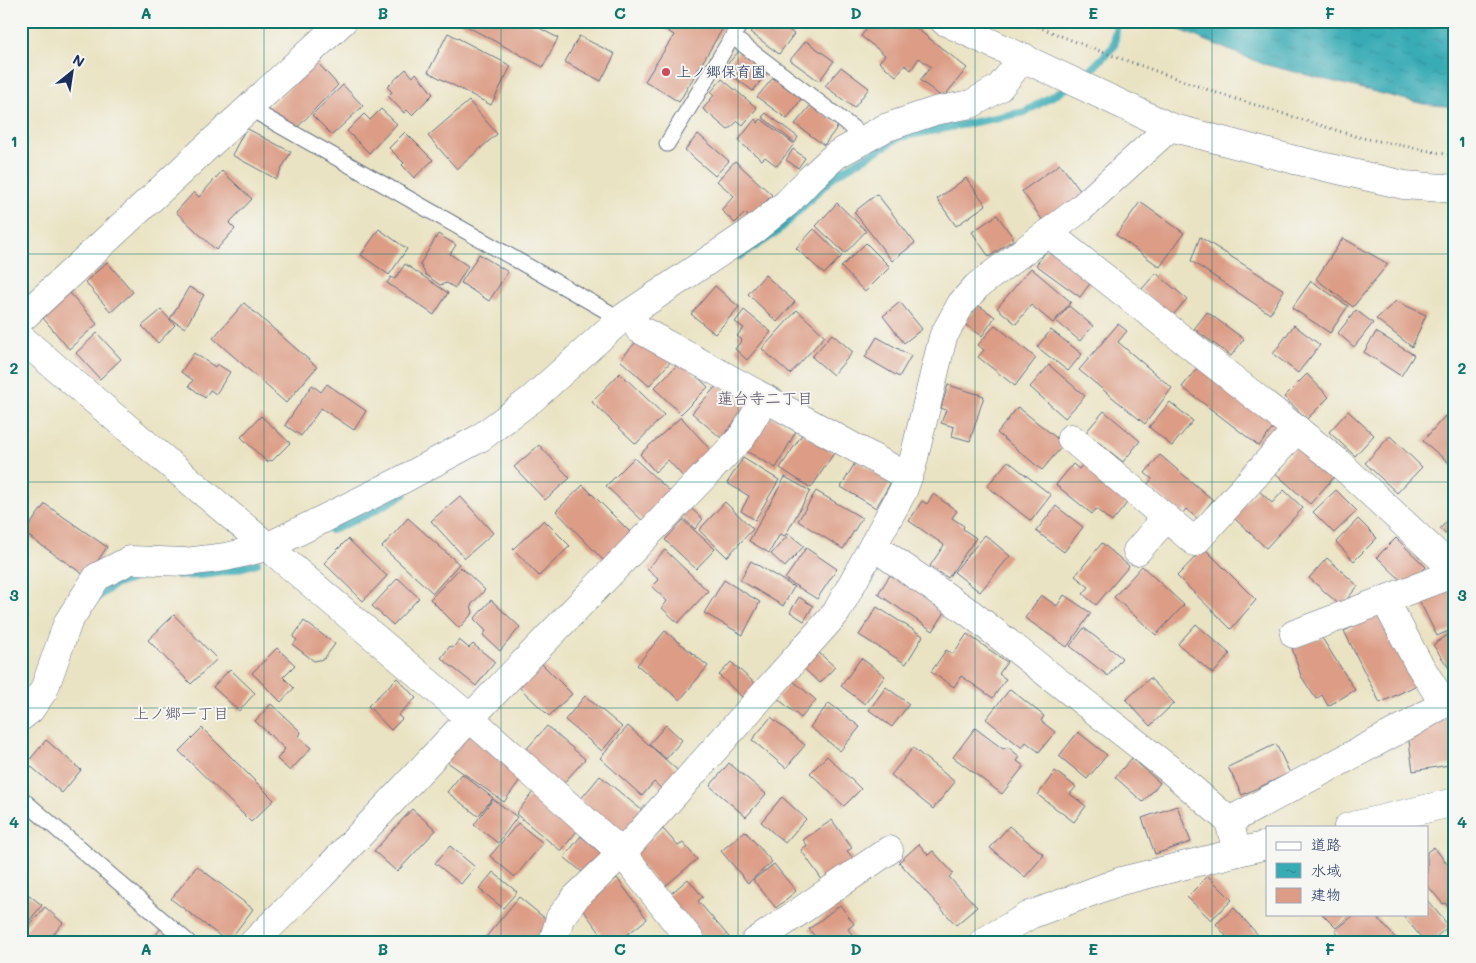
<svg xmlns="http://www.w3.org/2000/svg" width="1476" height="963" viewBox="0 0 1476 963" font-family="Mali,'Klee One',sans-serif">
  <defs>
    <pattern id="water-ripples" width="26" height="14" patternUnits="userSpaceOnUse" patternTransform="scale(1.25)"><rect width="26" height="14" fill="#39abb5"/><path d="M2 4q2-2 4 0t4 0M15 11q2-2 4 0t4 0" fill="none" stroke="#2f8c96"/></pattern>
  </defs>
  <rect width="100%" height="100%" fill="#f6f6f2"/>
  <filter id="ink" filterUnits="userSpaceOnUse"><feTurbulence type="fractalNoise" baseFrequency=".02" numOctaves="2"/><feDisplacementMap in="SourceGraphic" scale="10" xChannelSelector="R" yChannelSelector="G"/><feConvolveMatrix kernelMatrix="1 2 1 2 8 2 1 2 1" color-interpolation-filters="sRGB"/></filter>
  <filter id="wash" filterUnits="userSpaceOnUse"><feTurbulence type="fractalNoise" baseFrequency=".0096" numOctaves="4" result="noise"/><feDisplacementMap in="SourceGraphic" scale="20" xChannelSelector="R" yChannelSelector="G"/><feGaussianBlur stdDeviation="1.12" result="paint"/><feColorMatrix in="noise" values="0 0 0 0 0 0 0 0 0 0 0 0 0 0 0 0 0 1.4 0 .05"/><feComposite in="paint" operator="in"/></filter>
  <g filter="url(#wash)">
    <rect width="100%" height="100%" fill="#eae3c3"/>
    <path fill="url(#water-ripples)" stroke="#2a6d8a" d="M1158,21h297v86l-32,-3 -160,-40z"/>
    <g fill="none" stroke-linecap="round" stroke-linejoin="round">
      <g stroke="#39abb5" stroke-width="8">
        <path d="M1081,80l33,-34 3,-25"/>
        <path d="M740,256l36,-23 59,-58 65,-38 125,-25 43,-25"/>
        <path d="M331,530l37,-16 36,-20"/>
        <path d="M178,575c28,2 53,-4 79,-12"/>
        <path d="M95,599l17,-13 39,-14"/>
      </g>
    </g>
    <g id="blocks">
      <g fill="#dc9c85">
        <path d="M457,21h69l32,17 -15,29z"/>
        <path d="M652,21h75l-48,81 -34,-21 29,-46z"/>
        <path d="M760,21h17l17,13 -15,20 -29,-22z"/>
        <path d="M866,21h26l8,6 3,-4 6,4 2,-3 56,44 -24,30 -23,-18 11,-13 -12,-9 -8,12 -6,-5 -9,11 -17,-14 6,-7 -24,-19 9,-11z"/>
        <path d="M448,33l63,33 -20,39 -63,-33z"/>
        <path d="M579,36l36,18 -14,27 -36,-19z"/>
        <path d="M806,41l28,20 -15,20 -29,-21z"/>
        <path d="M740,50l28,21 -15,20 -30,-22z"/>
        <path d="M317,62l21,23 -46,48 -25,-24z"/>
        <path d="M841,67l28,21 -15,20 -29,-22z"/>
        <path d="M406,69l7,8 3,-4 17,21 -21,21 -5,-5 -3,3 -16,-17 4,-4 -5,-5z"/>
        <path d="M773,78l29,20 -15,21 -30,-22z"/>
        <path d="M722,79l35,29 -14,17 -5,-4 -10,9 -25,-21 11,-14 -3,-3z"/>
        <path d="M343,85l20,21 -31,29 -20,-20z"/>
        <path d="M469,101l28,33 -40,35 -29,-33z"/>
        <path d="M811,105l28,20 -15,20 -29,-21z"/>
        <path d="M381,109l16,15 -28,29 -22,-22 17,-17 6,6z"/>
        <path d="M766,113l32,24 -3,6 -33,-26z"/>
        <path d="M755,119l3,4 3,-4 33,25 -17,22 -12,-9 -3,3 -24,-19z"/>
        <path d="M246,128l45,24 -15,27 -44,-24z"/>
        <path d="M405,132l28,28 -19,18 -12,-13 2,-2 -15,-15z"/>
        <path d="M698,134l31,27 -14,15 -30,-26z"/>
        <path d="M793,149l12,9 -7,10 -12,-8z"/>
        <path d="M735,161l37,34 -22,23 -5,-5 -10,10 -14,-13 13,-14 -17,-15z"/>
        <path d="M1060,164l24,32 -39,28 -23,-33z"/>
        <path d="M222,171l30,28 -23,24 6,6 -19,21 -40,-38 18,-20 5,5z"/>
        <path d="M966,178l20,27 -30,21 -19,-27z"/>
        <path d="M877,194l38,49 -23,18 -38,-49z"/>
        <path d="M1140,202l44,31 -24,34 -44,-32z"/>
        <path d="M837,203l29,28 -21,22 -29,-27z"/>
        <path d="M997,215l17,24 -25,18 -17,-25z"/>
        <path d="M379,229l28,20 -18,26 -28,-20z"/>
        <path d="M814,229l28,27 -18,18 -28,-26z"/>
        <path d="M438,234l18,11 -6,9 18,12 -13,22 -8,-5 -7,2 -14,-10 -6,-11z"/>
        <path d="M1200,237l84,53 -14,24 -79,-53z"/>
        <path d="M1343,238l45,26 -35,43 -37,-28z"/>
        <path d="M866,243l24,24 -25,25 -24,-25z"/>
        <path d="M1050,246l44,32 -14,19 -44,-32z"/>
        <path d="M479,254l29,18 -19,29 -28,-18z"/>
        <path d="M107,262l26,30 -22,20 -26,-30z"/>
        <path d="M405,264l43,29 -14,22 -47,-32 4,-6 4,2z"/>
        <path d="M1031,268l40,34 -18,21 -22,-18 -15,19 -19,-16z"/>
        <path d="M1156,273l31,26 -15,17 -31,-26z"/>
        <path d="M765,275l30,27 -18,20 -29,-28z"/>
        <path d="M1311,281l37,25 -18,27 -38,-25z"/>
        <path d="M715,286l24,21 -24,27 -24,-20z"/>
        <path d="M189,287l15,8 -19,33 -15,-9z"/>
        <path d="M70,293l27,31 -28,25 -26,-31z"/>
        <path d="M1396,301l30,14 -14,32 -36,-28z"/>
        <path d="M900,302l22,27 -18,14 -21,-27z"/>
        <path d="M244,303l73,64 -31,36 -73,-65z"/>
        <path d="M978,305l17,12 -13,19 -18,-12z"/>
        <path d="M1069,306l24,20 -13,15 -24,-20z"/>
        <path d="M161,310l14,15 -17,18 -16,-17z"/>
        <path d="M744,310l27,22 -24,28 -12,-11 7,-9 -5,-4 7,-8 -9,-6z"/>
        <path d="M797,310l28,26 -35,38 -28,-25z"/>
        <path d="M1356,310l17,13 -19,24 -16,-14z"/>
        <path d="M1207,312l37,27 -13,17 -37,-27z"/>
        <path d="M1118,324l9,7 -9,11 54,46 -27,36 -66,-54z"/>
        <path d="M995,325l41,33 -21,28 -37,-29 6,-7 -6,-5z"/>
        <path d="M1294,325l26,20 -22,28 -25,-19z"/>
        <path d="M1051,330l31,24 -14,17 -31,-24z"/>
        <path d="M1376,332l38,23 -13,21 -37,-24z"/>
        <path d="M97,333l24,26 -21,20 -24,-26z"/>
        <path d="M643,334l29,26 -23,26 -29,-26z"/>
        <path d="M832,334l21,18 -20,23 -21,-18z"/>
        <path d="M877,337l34,19 -12,21 -34,-20z"/>
        <path d="M194,353l21,14 2,-3 13,8 -14,22 -6,-4 -5,8 -16,-12 4,-6 -12,-8z"/>
        <path d="M681,361l27,26 -27,27 -27,-26z"/>
        <path d="M1201,363l77,59 -19,24 -77,-59z"/>
        <path d="M1049,365l36,31 -20,22 -35,-31z"/>
        <path d="M620,373l44,42 -28,29 -44,-42z"/>
        <path d="M1307,374l22,23 -22,22 -23,-22z"/>
        <path d="M327,384l39,27 -12,19 -33,-22 -20,28 -16,-11 27,-40 9,7z"/>
        <path d="M718,384l28,24 -25,30 -29,-25z"/>
        <path d="M948,385l36,11 -14,45 -18,-5 2,-9 -13,-4 5,-13 -5,-2z"/>
        <path d="M1170,402l23,19 -21,25 -23,-19z"/>
        <path d="M1018,407l46,37 -22,26 -45,-37z"/>
        <path d="M1104,411l36,30 -17,21 -37,-30z"/>
        <path d="M1348,411l26,24 -19,21 -26,-24z"/>
        <path d="M766,414l30,17 -20,37 -30,-17z"/>
        <path d="M261,416l29,27 -18,18 -2,-1 -3,2 -26,-25z"/>
        <path d="M1445,416l10,8v44l-32,-27z"/>
        <path d="M681,417l34,38 -29,25 -18,-20 -13,12 -15,-18z"/>
        <path d="M803,433l31,20 -23,35 -31,-20z"/>
        <path d="M1390,436l32,31 -25,26 -32,-30z"/>
        <path d="M1301,443l35,32 -26,29 -36,-32z"/>
        <path d="M539,445l31,33 -25,22 -31,-33z"/>
        <path d="M1160,455l53,45 -15,19 -12,-10 -4,5 -35,-29 5,-6 -7,-6z"/>
        <path d="M634,458l40,37 -28,29 -40,-38z"/>
        <path d="M743,458l36,22 -24,40 -14,-9 8,-15 -22,-13z"/>
        <path d="M856,461l35,21 -15,26 -35,-21z"/>
        <path d="M1008,461l43,34 -20,26 -44,-35z"/>
        <path d="M1084,463l46,36 -18,23 -16,-13 -4,5 -36,-29 17,-21 6,5z"/>
        <path d="M785,477l25,14 -25,45 -5,-2 -11,19 -20,-12z"/>
        <path d="M583,485l49,49 -28,27 -48,-50z"/>
        <path d="M1258,490l14,13 12,-13 19,18 -37,40 -33,-31z"/>
        <path d="M1336,490l21,21 -23,22 -21,-21z"/>
        <path d="M816,491l46,27 -19,31 -45,-28z"/>
        <path d="M933,494l24,17 -5,7 12,8 -1,3 13,9 -28,40 -18,-12 14,-21 -35,-24 13,-20 5,3z"/>
        <path d="M460,496l33,37 -28,25 -34,-37z"/>
        <path d="M725,502l28,27 -26,28 -28,-27z"/>
        <path d="M45,504l62,43 -20,30 -63,-44z"/>
        <path d="M686,504l17,15 -8,10 -17,-16z"/>
        <path d="M1056,506l27,21 -19,25 -28,-21z"/>
        <path d="M1455,511v31l-15,-13z"/>
        <path d="M408,518l51,46 -26,29 -51,-46z"/>
        <path d="M1358,519l19,19 -23,23 -18,-19z"/>
        <path d="M544,520l26,26 -31,30 -26,-27z"/>
        <path d="M683,520l32,29 -19,20 -31,-29z"/>
        <path d="M789,534l15,12 -19,21 -14,-13z"/>
        <path d="M985,535l25,21 -30,36 -26,-20z"/>
        <path d="M1396,538l30,29 -18,20 -31,-30z"/>
        <path d="M348,539l39,37 -24,25 -39,-38z"/>
        <path d="M1102,543l27,23 -33,39 -13,-11 6,-7 -14,-11z"/>
        <path d="M806,548l31,21 -20,30 -32,-20z"/>
        <path d="M1204,548l52,52 -25,29 -54,-53z"/>
        <path d="M665,550l43,41 -30,32 -16,-15 5,-7 -15,-14 7,-7 -12,-11z"/>
        <path d="M1327,558l31,28 -17,20 -32,-28z"/>
        <path d="M751,561l43,26 -11,19 -43,-26z"/>
        <path d="M1142,566l42,39 -28,30 -42,-38z"/>
        <path d="M461,567l24,23 -14,15 2,8 -14,15 -29,-29z"/>
        <path d="M892,572l55,37 -14,22 -55,-37z"/>
        <path d="M398,578l21,20 -26,27 -21,-19z"/>
        <path d="M724,580l36,22 -17,33 -39,-22z"/>
        <path d="M1448,581l7,13v34l-18,8 -20,-40z"/>
        <path d="M1041,595l16,11 7,-11 27,18 -24,34 -42,-29z"/>
        <path d="M799,597l14,9 -9,15 -14,-9z"/>
        <path d="M491,600l29,27 -20,24 -17,-16 3,-4 -12,-12z"/>
        <path d="M877,607l46,29 -17,28 -47,-29z"/>
        <path d="M1384,612l35,72 -39,19 -36,-72z"/>
        <path d="M174,615l43,44 -26,25 -43,-44z"/>
        <path d="M304,621l31,23 -11,15 -10,2 -21,-16 4,-5 -4,-3z"/>
        <path d="M1196,624l34,30 -17,20 -35,-30z"/>
        <path d="M1084,628l38,30 -14,18 -38,-30z"/>
        <path d="M1455,630v47l-22,-32z"/>
        <path d="M665,631l43,35 -28,34 -43,-35z"/>
        <path d="M967,634l40,28 -8,12 7,5 -13,19 -32,-22 -7,11 -23,-15 15,-22 7,4z"/>
        <path d="M1322,638l33,52 -27,16 -6,-11 -6,4 -15,-23 -9,-28z"/>
        <path d="M459,640l10,8 4,-4 22,18 -19,24 -35,-28 9,-12 3,2z"/>
        <path d="M277,648l18,17 -12,12 11,11 -13,14 -29,-29z"/>
        <path d="M818,652l17,15 -15,16 -17,-15z"/>
        <path d="M861,658l24,18 -20,28 -24,-18z"/>
        <path d="M540,662l32,32 -23,22 -31,-30z"/>
        <path d="M731,662l28,25 -13,14 -27,-26z"/>
        <path d="M230,669l25,24 -16,18 -26,-24z"/>
        <path d="M397,678l19,20 -18,17 4,4 -11,11 -23,-24z"/>
        <path d="M1150,678l24,25 -24,23 -24,-26z"/>
        <path d="M792,680l24,20 -15,18 -24,-20z"/>
        <path d="M886,687l23,17 -17,23 -23,-17z"/>
        <path d="M1010,689l34,27 -3,5 14,11 -16,20 -13,-10 -4,6 -36,-29z"/>
        <path d="M585,696l37,31 -20,24 -37,-31z"/>
        <path d="M829,703l31,24 -20,24 -30,-24z"/>
        <path d="M271,704l30,28 -2,5 12,11 -21,23 -13,-12 8,-10 -30,-28z"/>
        <path d="M1455,712v52l-42,7 -5,-37z"/>
        <path d="M771,717l34,28 -19,23 -34,-28z"/>
        <path d="M666,725l16,15 -16,19 -17,-15z"/>
        <path d="M547,726l38,33 -24,27 -38,-33z"/>
        <path d="M628,726l56,50 -16,19 -14,-13 -12,14 -42,-38z"/>
        <path d="M202,728l72,72 -23,22 -72,-71z"/>
        <path d="M975,728l28,21 5,-2 12,10 -3,4 7,5 -22,28 -49,-37z"/>
        <path d="M467,732l58,41 -21,29 -58,-41z"/>
        <path d="M1078,732l29,23 -20,24 -28,-23z"/>
        <path d="M46,740l35,30 -19,23 -35,-30z"/>
        <path d="M1276,744l14,29 -48,22 -14,-28z"/>
        <path d="M913,748l42,34 -22,27 -42,-34z"/>
        <path d="M827,756l34,33 -17,17 -34,-33z"/>
        <path d="M1132,758l28,25 -17,19 -28,-25z"/>
        <path d="M729,763l37,31 -20,23 -36,-31z"/>
        <path d="M1055,771l21,16 -6,7 16,12 -12,16 -36,-27z"/>
        <path d="M462,774l31,24 -15,18 -31,-24z"/>
        <path d="M600,776l44,36 -20,24 -44,-36z"/>
        <path d="M536,788l46,37 -21,26 -45,-37z"/>
        <path d="M782,797l24,22 -21,24 -24,-21z"/>
        <path d="M493,799l24,18 -19,26 -24,-18z"/>
        <path d="M1177,806l14,36 -36,12 -13,-36z"/>
        <path d="M412,809l24,21 -39,42 -23,-21z"/>
        <path d="M832,820l20,28 -5,3 7,8 -31,22 -22,-31 6,-5 -4,-5z"/>
        <path d="M518,823l25,20 -28,34 -25,-21z"/>
        <path d="M1009,826l35,29 -19,22 -35,-29z"/>
        <path d="M663,829l15,17 5,-3 14,16 -35,30 -29,-34z"/>
        <path d="M745,831l27,31 -24,21 -27,-32z"/>
        <path d="M581,836l23,20 -17,20 -23,-19z"/>
        <path d="M919,844l9,11 5,-4 20,22 -4,4 28,30 -21,18 -57,-63z"/>
        <path d="M450,846l25,21 -14,17 -26,-21z"/>
        <path d="M1434,847l21,27v41l-10,-12 -2,1 -16,-19v-33z"/>
        <path d="M774,864l22,27 -20,17 -23,-28z"/>
        <path d="M197,866l56,43 -25,33 -57,-43z"/>
        <path d="M493,872l24,20 -14,16 -24,-19z"/>
        <path d="M1208,876l24,24 -21,20 -24,-23z"/>
        <path d="M617,878l30,41 -29,23h-11l-27,-36z"/>
        <path d="M688,879l15,18 -5,4 31,36 -5,5h-18l-39,-45z"/>
        <path d="M21,889l21,16 -21,26z"/>
        <path d="M519,897l33,27 -14,18h-45l-7,-5z"/>
        <path d="M1427,900l22,26 -19,16h-5l-23,-28h25z"/>
        <path d="M840,905l14,19 -6,5 10,13h-39l-10,-13z"/>
        <path d="M45,907l18,16 -16,19h-15l-10,-8z"/>
        <path d="M1234,908l24,27 -8,7h-19l-15,-18z"/>
        <path d="M1322,914h29l-15,14z"/>
        <path d="M1355,914l21,2 23,26h-55l-9,-11z"/>
        <path d="M162,927l18,15h-30z"/>
      </g>
    </g>
  </g>
  <g filter="url(#ink)">
    <use href="#blocks" fill-opacity="0" stroke="#636e81" stroke-width="1"/>
    <g fill="none" stroke-linecap="round" stroke-linejoin="round">
      <g stroke="#636e81" stroke-width="17">
        <g id="lane">
          <path d="M733,37l133,101"/>
          <path d="M249,108l377,214"/>
          <path d="M667,144l75,-123"/>
          <path d="M21,798l167,144"/>
        </g>
      </g>
      <g stroke="#636e81" stroke-width="29">
        <g id="street">
          <path d="M944,21l226,106 125,33 109,25 51,4"/>
          <path d="M1048,233l290,229 117,109"/>
          <path d="M21,319l322,-298"/>
          <path d="M639,329l269,148"/>
          <path d="M21,338l449,380 152,135 70,89"/>
          <path d="M1071,438l124,104 102,-113"/>
          <path d="M873,546l97,67 198,155 61,53 8,31"/>
          <path d="M1137,551l29,-33"/>
          <path d="M1385,600l32,61 27,43"/>
          <path d="M1294,634l161,-61"/>
          <path d="M21,717l9,-7 14,-20 24,-68 29,-45 33,-17 56,2 40,-5 41,-10 129,-64 84,-45 52,-39 89,-80 134,-90 32,-26 22,-23 27,-25 49,-27 50,-17 36,-7 28,-16 25,-31"/>
          <path d="M1229,821l181,-97 45,-27"/>
          <path d="M254,942l67,-66 149,-158 272,-281 23,-39"/>
          <path d="M553,942l7,-24 15,-20 47,-45 214,-240 67,-122 9,-25 31,-129 18,-33 16,-18 103,-77 90,-82"/>
          <path d="M755,942l134,-92"/>
        </g>
      </g>
      <g stroke="#636e81" stroke-width="29">
        <g id="secondary">
          <path d="M1348,827l107,-25"/>
          <path d="M983,942l47,-27 91,-34 146,-36"/>
        </g>
      </g>
      <path stroke="#636e81" stroke-width="3" stroke-dasharray="1 4" stroke-linecap="butt" d="M1024,21l62,25 131,47 141,44 97,19"/>
      <use href="#lane" stroke="#fff" stroke-width="15"/>
      <use href="#street" stroke="#fff" stroke-width="28"/>
      <use href="#secondary" stroke="#fff" stroke-width="28"/>
    </g>
  </g>
  <path fill="none" stroke="#0f766e" stroke-width="1" stroke-opacity="0.55" d="M264,21v921M501,21v921M738,21v921M975,21v921M1212,21v921M21,254h1434M21,482h1434M21,708h1434"/>
  <circle fill="#d1495b" stroke="#f6f6f2" stroke-width="2" cx="666" cy="72" r="5"/>
  <g text-anchor="middle" stroke-width="4" stroke-linejoin="round" paint-order="stroke">
    <g font-size="15" fill="#1b2f5e" stroke="#f6f6f2" text-anchor="start">
      <text x="676" y="77">上ノ郷保育園</text>
    </g>
    <g font-size="16" fill="#5f556c" stroke="#f6f6f2">
      <text x="765" y="404">蓮台寺二丁目</text>
      <text x="181" y="719">上ノ郷一丁目</text>
    </g>
  </g>
  <rect width="1476" height="963" fill="none" stroke="#f6f6f2" stroke-width="55"/>
  <rect x="1266" y="826" width="162" height="90" fill="#f6f6f2" stroke="#9ea6b7"/>
  <rect x="1276" y="842" width="25" height="8" fill="#ffffff" stroke="#9ea6b7"/>
  <text x="1311" y="850" font-size="15" fill="#1b2f5e">道路</text>
  <rect x="1276" y="863" width="25" height="15" fill="url(#water-ripples)" stroke="#9ea6b7"/>
  <text x="1311" y="876" font-size="15" fill="#1b2f5e">水域</text>
  <rect x="1276" y="888" width="25" height="15" fill="#dc9c85" stroke="#9ea6b7"/>
  <text x="1311" y="900" font-size="15" fill="#1b2f5e">建物</text>
  <g transform="translate(72 72) rotate(30)" stroke="#f6f6f2" stroke-width="4" paint-order="stroke">
  <path d="M0-4L9 19L0 12L-9 19Z" fill="#1b2f5e"/>
  <text y="-8" font-size="14" font-weight="bold" text-anchor="middle" fill="#1b2f5e">N</text>
  </g>
  <rect x="28" y="28" width="1420" height="908" fill="none" stroke="#0f766e" stroke-width="2"/>
  <g font-size="16" text-anchor="middle" font-weight="bold" fill="#0f766e">
    <text x="146" y="19">A</text>
    <text x="383" y="19">B</text>
    <text x="620" y="19">C</text>
    <text x="856" y="19">D</text>
    <text x="1093" y="19">E</text>
    <text x="1330" y="19">F</text>
    <text x="14" y="147">1</text>
    <text x="1462" y="147">1</text>
    <text x="14" y="374">2</text>
    <text x="1462" y="374">2</text>
    <text x="14" y="601">3</text>
    <text x="1462" y="601">3</text>
    <text x="14" y="828">4</text>
    <text x="1462" y="828">4</text>
    <text x="146" y="955">A</text>
    <text x="383" y="955">B</text>
    <text x="620" y="955">C</text>
    <text x="856" y="955">D</text>
    <text x="1093" y="955">E</text>
    <text x="1330" y="955">F</text>
  </g>
</svg>
